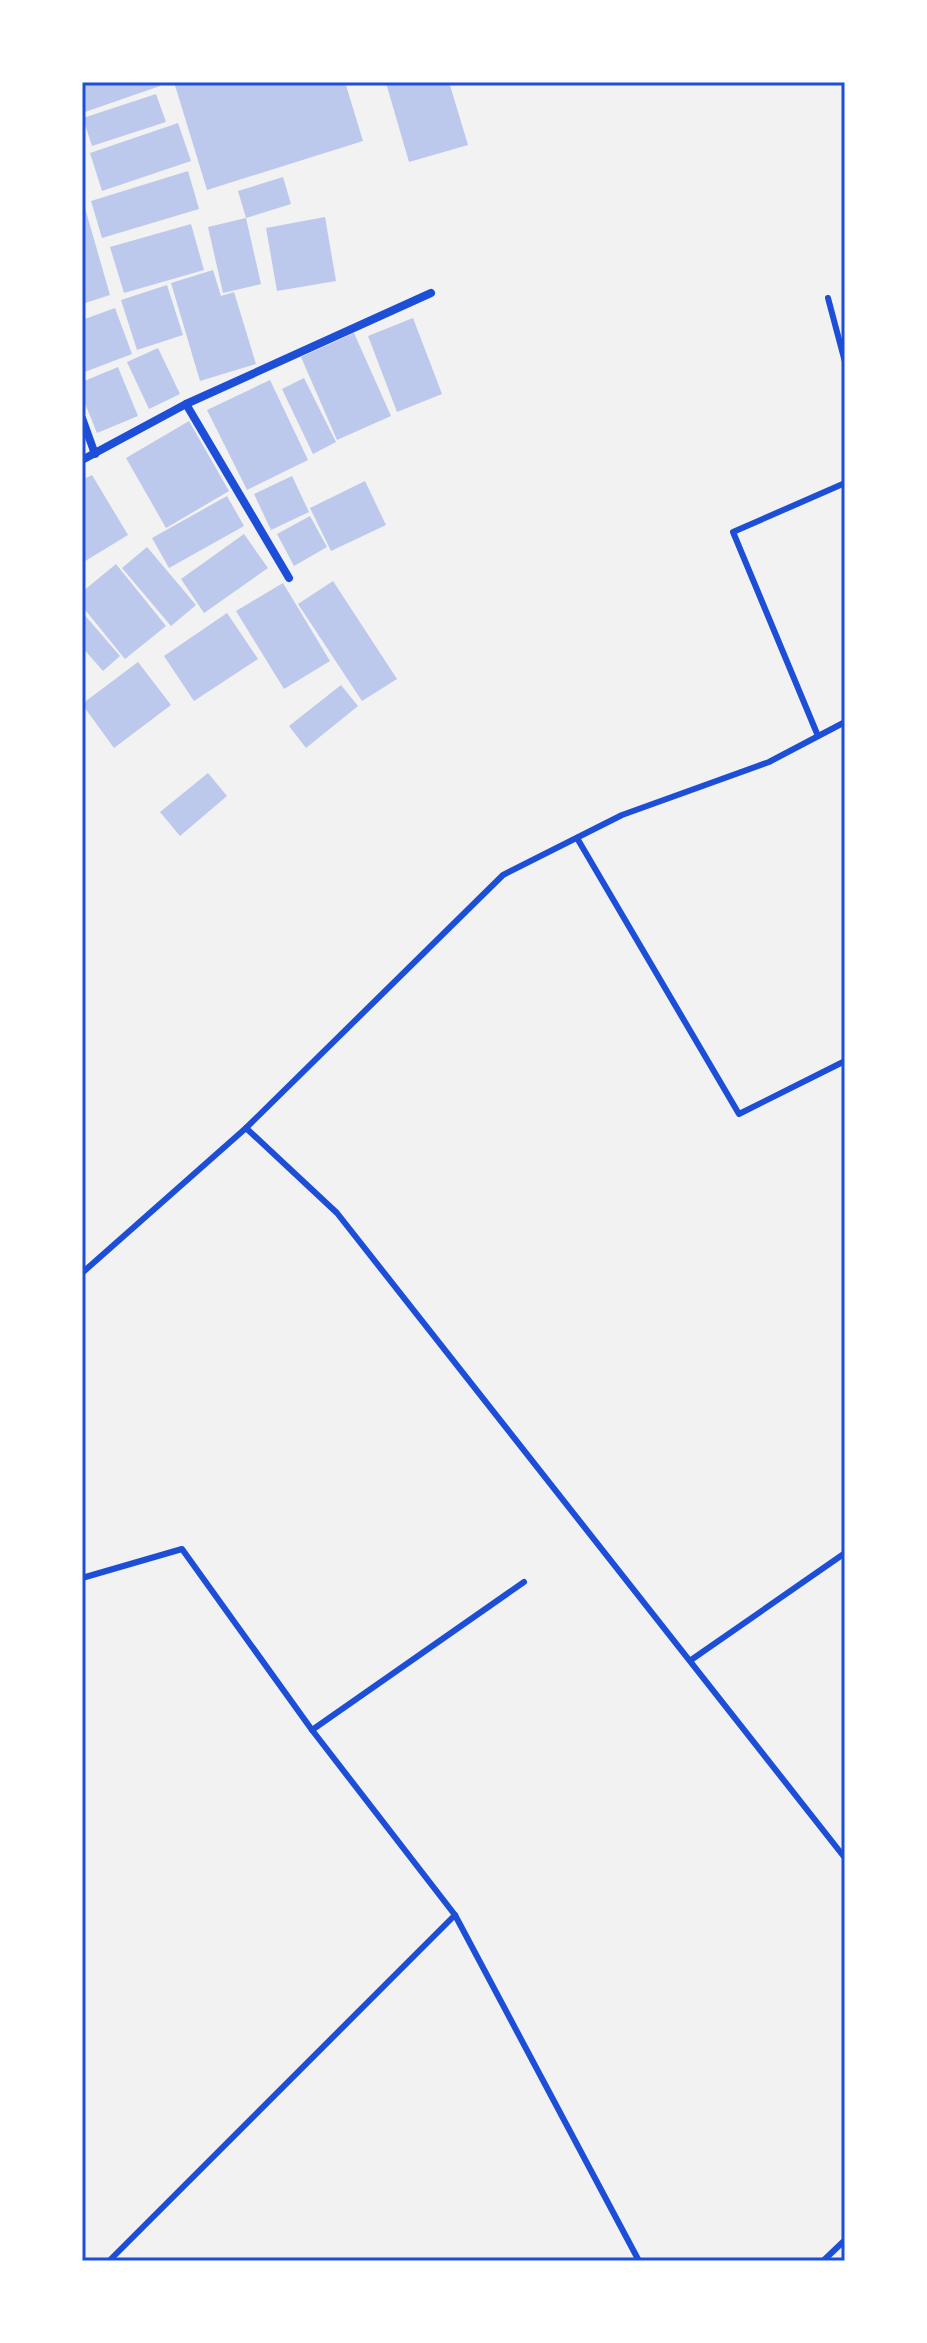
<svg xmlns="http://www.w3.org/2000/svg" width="927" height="2343" viewBox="0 0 927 2343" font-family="'PT Sans Narrow',sans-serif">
  <rect width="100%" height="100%" fill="#f2f2f2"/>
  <g fill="#bdc9ec">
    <path d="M82,82h76l2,4 -75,26 -3,-9z"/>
    <path d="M174,82h171l18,59 -156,49z"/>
    <path d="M389,82h60l19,63 -59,17 -23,-79z"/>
    <path d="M156,94l10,28 -74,24 -9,-28z"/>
    <path d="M178,123l13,38 -89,30 -12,-38z"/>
    <path d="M188,171l11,38 -97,29 -11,-37z"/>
    <path d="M283,177l8,27 -45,14 -8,-27z"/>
    <path d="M85,208l25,87 -28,9v-95z"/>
    <path d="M325,217l11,64 -59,10 -11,-63z"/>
    <path d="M246,218l15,66 -38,9 -15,-66z"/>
    <path d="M191,224l13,46 -80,23 -14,-46z"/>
    <path d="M213,270l8,26 13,-4 22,72 -56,17 -29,-98z"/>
    <path d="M167,285l16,50 -46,15 -16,-50z"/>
    <path d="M115,308l17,46 -50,19v-53z"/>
    <path d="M413,318l29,76 -45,18 -29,-76z"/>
    <path d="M354,333l37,83 -54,24 -36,-83z"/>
    <path d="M158,348l22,46 -31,15 -22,-47z"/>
    <path d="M118,367l20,49 -41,17 -15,-37v-14z"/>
    <path d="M304,378l32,64 -23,12 -31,-65z"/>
    <path d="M270,380l38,80 -61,30 -40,-80z"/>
    <path d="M189,421l40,70 -63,37 -40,-70z"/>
    <path d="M92,475l36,60 -46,28v-83z"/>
    <path d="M292,476l17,36 -38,18 -17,-36z"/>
    <path d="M365,481l21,44 -55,26 -21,-43z"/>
    <path d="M227,496l17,30 -75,42 -17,-30z"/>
    <path d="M310,516l17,31 -33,19 -17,-32z"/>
    <path d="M244,534l24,34 -64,45 -23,-34z"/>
    <path d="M147,547l49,58 -25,21 -49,-58z"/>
    <path d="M116,564l50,62 -41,33 -43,-53v-14z"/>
    <path d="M333,581l64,98 -35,22 -64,-97z"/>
    <path d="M283,583l47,78 -46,28 -48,-78z"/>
    <path d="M82,612l38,44 -17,15 -21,-24z"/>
    <path d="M227,613l31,46 -64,42 -30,-45z"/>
    <path d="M138,662l33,43 -57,43 -32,-44z"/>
    <path d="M341,685l17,21 -52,42 -17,-22z"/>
    <path d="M208,773l19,23 -47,40 -20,-24z"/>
  </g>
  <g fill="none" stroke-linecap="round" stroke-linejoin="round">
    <g stroke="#1d4ed8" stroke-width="6">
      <path d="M828,298l17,64"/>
      <path d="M818,736l-85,-204 112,-49"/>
      <path d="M577,838l162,276 106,-53"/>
      <path d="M246,1128l91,85 508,645"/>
      <path d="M82,1273l164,-145 257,-253 119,-60 147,-53 76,-40"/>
      <path d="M82,1578l100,-29 130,181 143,185 184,346"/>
      <path d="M691,1660l154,-107"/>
      <path d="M312,1730l212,-148"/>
      <path d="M109,2261l346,-346"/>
      <path d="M823,2261l22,-21"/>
    </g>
    <g stroke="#1d4ed8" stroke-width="8">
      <path d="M186,404l103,174"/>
      <path d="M82,418l13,36"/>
      <path d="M82,460l104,-56 245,-111"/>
    </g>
  </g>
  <rect width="927" height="2343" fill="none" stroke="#ffffff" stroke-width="168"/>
  <rect x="84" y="84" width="759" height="2175" fill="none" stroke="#1d4ed8" stroke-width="3"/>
</svg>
